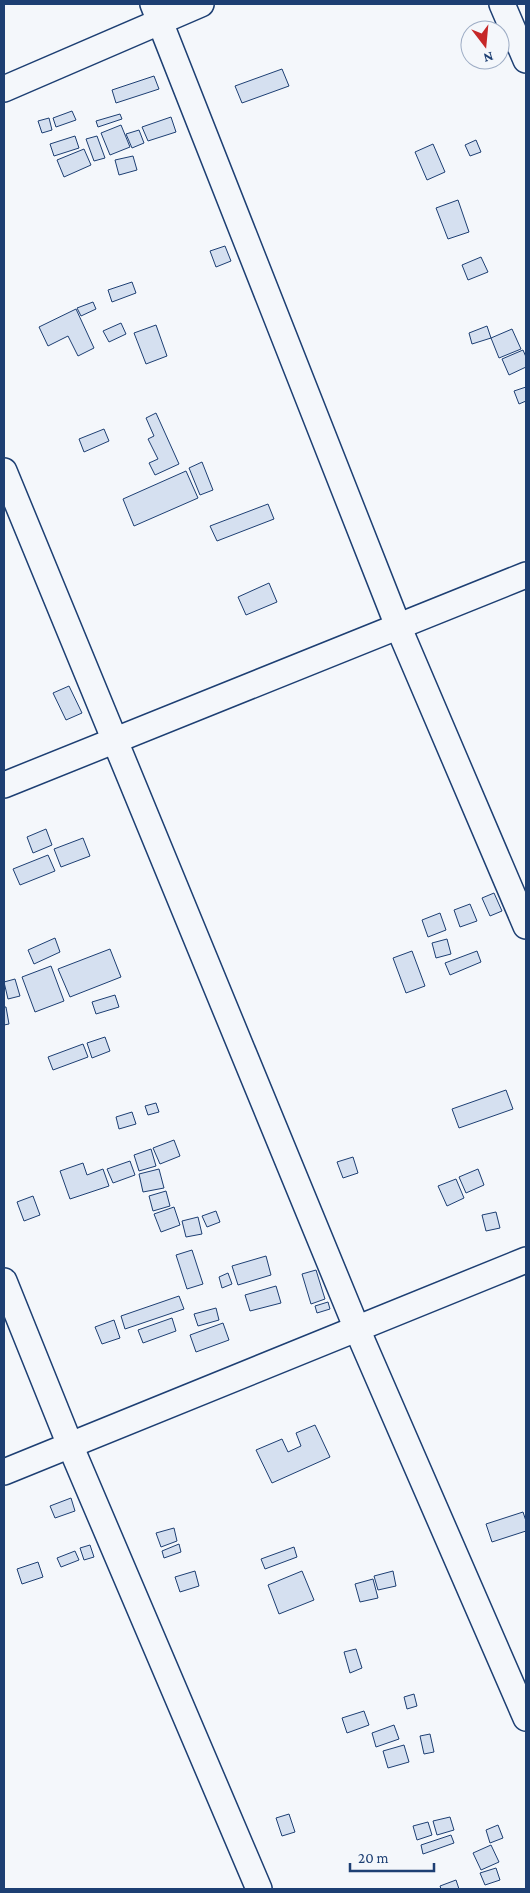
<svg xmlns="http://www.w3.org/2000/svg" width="530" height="1893" viewBox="0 0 530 1893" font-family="'Crimson Pro',serif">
  <rect width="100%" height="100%" fill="#f4f7fb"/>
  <g fill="#d5e0f0" stroke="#1d3f73">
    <path d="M282,69l7,17 -47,17 -7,-17z"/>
    <path d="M154,76l5,13 -43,14 -4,-13z"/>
    <path d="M72,111l4,9 -20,7 -3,-9z"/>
    <path d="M120,114l2,5 -24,8 -2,-6z"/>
    <path d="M171,117l5,15 -28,9 -6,-14z"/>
    <path d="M49,118l3,12 -10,3 -4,-12z"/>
    <path d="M121,125l9,22 -20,8 -9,-22z"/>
    <path d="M139,130l5,13 -12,5 -6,-14z"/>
    <path d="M75,136l4,12 -25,8 -4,-12z"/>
    <path d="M97,136l8,22 -11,3 -8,-22z"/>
    <path d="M476,140l5,12 -11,4 -5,-11z"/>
    <path d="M433,144l12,28 -18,8 -12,-28z"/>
    <path d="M84,149l7,16 -27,12 -7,-17z"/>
    <path d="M133,156l4,14 -18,5 -4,-15z"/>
    <path d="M458,200l11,32 -21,7 -12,-31z"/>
    <path d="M225,246l6,15 -15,6 -6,-16z"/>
    <path d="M481,257l7,15 -20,8 -6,-15z"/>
    <path d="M132,282l4,11 -24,9 -4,-12z"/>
    <path d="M93,302l3,7 -15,7 -4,-8z"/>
    <path d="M76,309l18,39 -16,8 -10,-20 -20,10 -9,-19z"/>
    <path d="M121,323l5,11 -17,8 -6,-11z"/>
    <path d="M156,325l11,31 -21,8 -12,-31z"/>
    <path d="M487,326l4,12 -19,6 -3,-11z"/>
    <path d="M512,329l9,20 -22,9 -8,-20z"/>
    <path d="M523,350l3,7v10l-17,8 -7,-16z"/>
    <path d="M526,387v14l-7,3 -5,-13z"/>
    <path d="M156,413l23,51 -24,11 -6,-12 9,-4 -10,-20 6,-3 -8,-18z"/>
    <path d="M104,429l5,12 -25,11 -5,-13z"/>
    <path d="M202,462l11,28 -13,5 -11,-27z"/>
    <path d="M186,471l12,27 -64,28 -11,-27z"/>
    <path d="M268,504l6,15 -57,22 -7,-15z"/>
    <path d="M269,583l8,19 -31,13 -8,-18z"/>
    <path d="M69,686l13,27 -16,7 -13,-27z"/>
    <path d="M46,829l6,16 -19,8 -6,-16z"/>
    <path d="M83,838l7,18 -29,11 -7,-18z"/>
    <path d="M48,855l7,16 -35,14 -7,-16z"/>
    <path d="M494,893l8,18 -12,5 -8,-18z"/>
    <path d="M470,904l7,17 -17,6 -6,-17z"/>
    <path d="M440,913l6,17 -18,7 -6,-17z"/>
    <path d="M55,938l5,14 -26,12 -6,-14z"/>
    <path d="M447,939l4,15 -15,4 -4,-15z"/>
    <path d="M110,949l11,28 -51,20 -12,-28z"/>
    <path d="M412,951l13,35 -19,7 -13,-35z"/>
    <path d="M477,951l4,11 -31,13 -5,-12z"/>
    <path d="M51,966l13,35 -29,11 -13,-35z"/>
    <path d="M15,979l5,17 -12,3 -4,-17z"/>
    <path d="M115,995l4,12 -23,7 -4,-12z"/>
    <path d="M4,1007h2l3,17 -5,1z"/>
    <path d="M105,1037l5,14 -18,7 -5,-15z"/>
    <path d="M83,1044l5,13 -35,13 -5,-13z"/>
    <path d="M506,1090l7,19 -54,19 -7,-19z"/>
    <path d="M156,1103l3,9 -11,3 -3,-9z"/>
    <path d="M132,1112l4,12 -17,5 -3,-12z"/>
    <path d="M174,1140l6,16 -20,8 -7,-16z"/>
    <path d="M151,1149l5,17 -17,5 -5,-16z"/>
    <path d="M353,1157l5,16 -15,5 -6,-16z"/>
    <path d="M130,1161l5,14 -22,8 -6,-14z"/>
    <path d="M83,1163l4,12 16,-6 6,17 -39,13 -10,-28z"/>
    <path d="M159,1169l5,19 -21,4 -4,-18z"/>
    <path d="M478,1169l6,16 -18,8 -7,-16z"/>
    <path d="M456,1179l8,19 -17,8 -9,-20z"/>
    <path d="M166,1191l4,15 -17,5 -4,-15z"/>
    <path d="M33,1196l7,19 -16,6 -7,-19z"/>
    <path d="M174,1207l6,18 -19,7 -7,-18z"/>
    <path d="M216,1211l4,11 -13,5 -5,-11z"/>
    <path d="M496,1212l4,16 -14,3 -4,-16z"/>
    <path d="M198,1217l4,17 -16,3 -4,-16z"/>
    <path d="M192,1250l11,34 -16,5 -11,-34z"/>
    <path d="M266,1256l5,19 -33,10 -6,-19z"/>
    <path d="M316,1270l9,29 -14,5 -9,-30z"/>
    <path d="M228,1273l4,11 -10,4 -3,-11z"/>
    <path d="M276,1286l5,17 -31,8 -5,-16z"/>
    <path d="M179,1296l5,13 -59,20 -4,-13z"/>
    <path d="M328,1302l2,7 -13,4 -2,-7z"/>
    <path d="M216,1308l3,12 -21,6 -4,-12z"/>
    <path d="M172,1318l4,13 -33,12 -5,-13z"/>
    <path d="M114,1320l6,18 -18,6 -7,-17z"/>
    <path d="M223,1323l6,17 -33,12 -6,-17z"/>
    <path d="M315,1425l15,32 -58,26 -16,-33 26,-11 6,13 13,-6 -5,-13z"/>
    <path d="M71,1498l4,13 -20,7 -5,-12z"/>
    <path d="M523,1512l3,9v10l-34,11 -6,-18z"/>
    <path d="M174,1528l3,13 -16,6 -5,-14z"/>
    <path d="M179,1544l2,8 -17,6 -2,-7z"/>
    <path d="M90,1545l4,12 -10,3 -4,-12z"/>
    <path d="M294,1547l3,10 -32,12 -4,-10z"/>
    <path d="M75,1551l4,9 -18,7 -4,-9z"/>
    <path d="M38,1562l5,15 -21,7 -5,-15z"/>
    <path d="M195,1571l4,15 -19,6 -5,-15z"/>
    <path d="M302,1571l12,29 -35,14 -11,-29z"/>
    <path d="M393,1571l3,15 -18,4 -4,-14z"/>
    <path d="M373,1579l5,19 -18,4 -5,-18z"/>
    <path d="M356,1649l6,19 -12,5 -6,-21z"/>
    <path d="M414,1694l3,12 -10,3 -3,-12z"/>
    <path d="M364,1711l5,14 -22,8 -5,-15z"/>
    <path d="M394,1725l5,14 -23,8 -4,-14z"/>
    <path d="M430,1734l4,18 -10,2 -4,-18z"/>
    <path d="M404,1745l5,17 -21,6 -5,-17z"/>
    <path d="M289,1814l6,18 -13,4 -6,-18z"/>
    <path d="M450,1817l4,13 -17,5 -4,-14z"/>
    <path d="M428,1822l4,13 -15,5 -4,-14z"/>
    <path d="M498,1825l5,13 -13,5 -4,-13z"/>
    <path d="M451,1835l3,8 -31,11 -2,-9z"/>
    <path d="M491,1845l8,17 -18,8 -8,-17z"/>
    <path d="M496,1868l4,12 -15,5 -5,-12z"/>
    <path d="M456,1880l3,9h-18l-1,-3z"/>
  </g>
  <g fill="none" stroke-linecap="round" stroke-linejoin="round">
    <g stroke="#1d3f73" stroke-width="28">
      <g id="minor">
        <path d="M153,4l245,622 128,300"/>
        <path d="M502,4l24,56"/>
        <path d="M4,89l197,-85"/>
        <path d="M4,471l353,858 169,389"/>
        <path d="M4,785l522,-210"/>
        <path d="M4,1281l66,164 189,444"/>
        <path d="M4,1472l522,-212"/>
      </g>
    </g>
    <use href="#minor" stroke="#f4f7fb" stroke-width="25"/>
  </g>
  <rect width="530" height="1893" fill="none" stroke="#1d3f73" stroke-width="10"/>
  <g transform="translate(485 45) rotate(164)"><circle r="24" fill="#f4f7fb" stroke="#9eadc5"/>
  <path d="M0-4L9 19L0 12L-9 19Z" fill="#c62828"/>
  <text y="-8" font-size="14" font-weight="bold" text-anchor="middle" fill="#1d3f73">N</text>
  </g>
  <path d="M350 1863v8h84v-8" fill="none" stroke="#1d3f73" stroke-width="2.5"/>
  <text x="358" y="1863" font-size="15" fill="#1d3f73" stroke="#f4f7fb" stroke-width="4" paint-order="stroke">20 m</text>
</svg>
